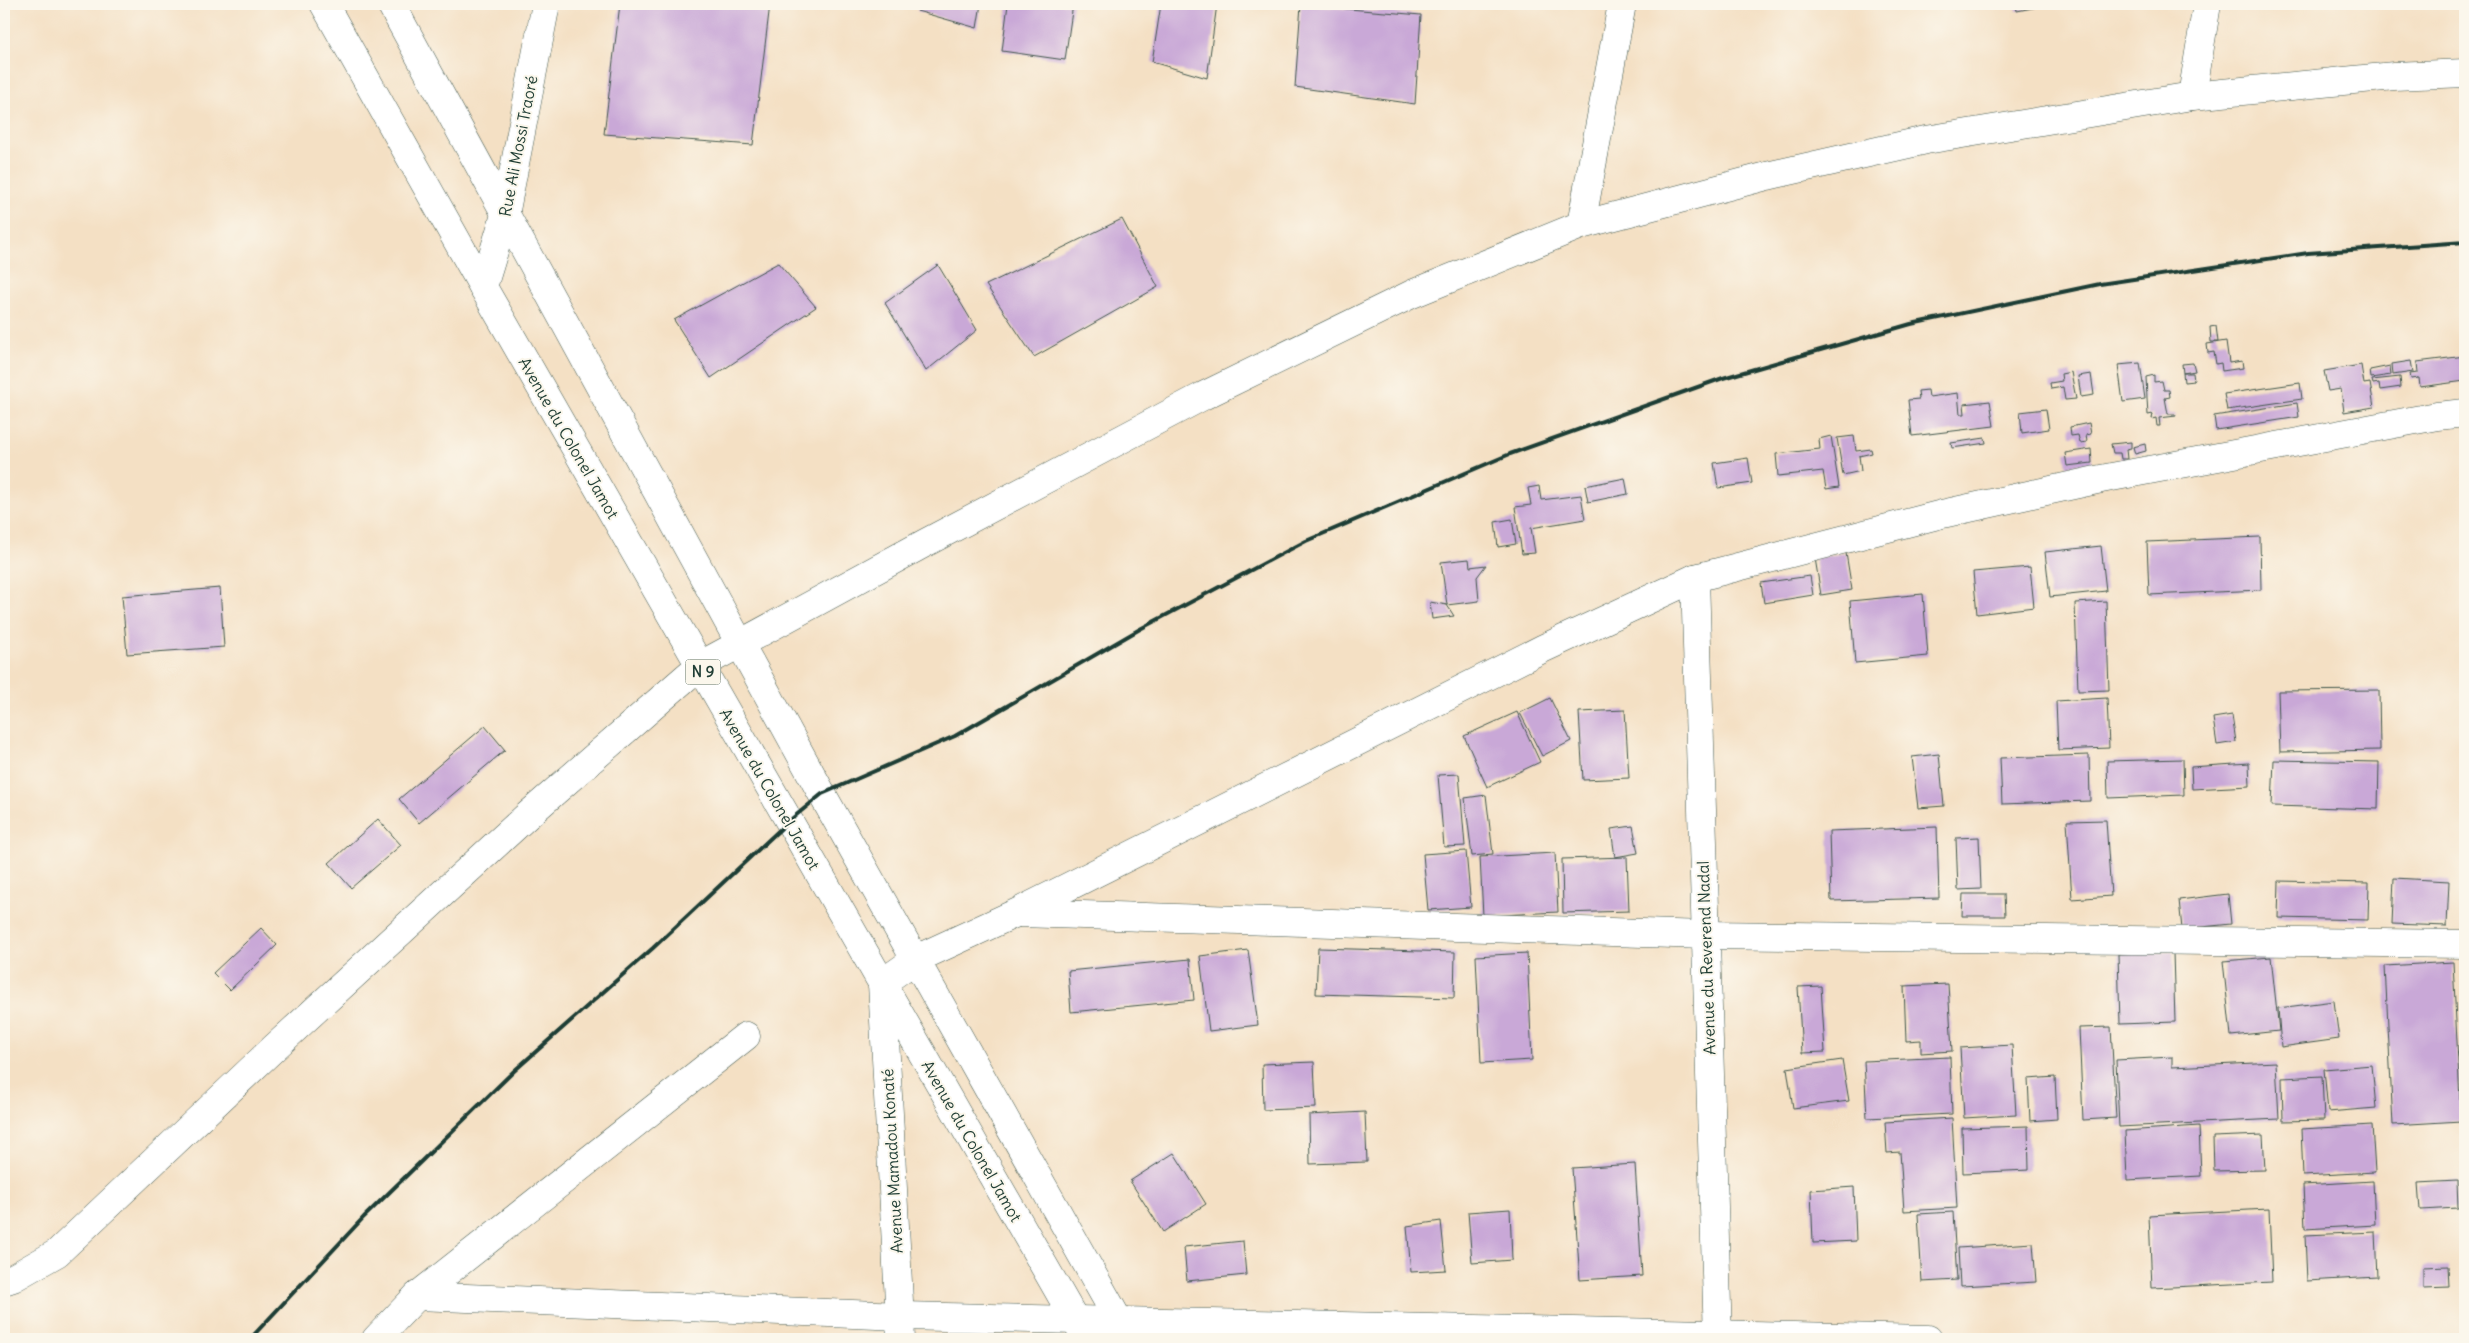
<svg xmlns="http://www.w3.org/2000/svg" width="2469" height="1343" viewBox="0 0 2469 1343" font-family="Delius,sans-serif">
  <rect width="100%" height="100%" fill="#fbf7ec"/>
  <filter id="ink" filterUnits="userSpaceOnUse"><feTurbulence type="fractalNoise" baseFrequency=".02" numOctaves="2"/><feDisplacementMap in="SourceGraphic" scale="10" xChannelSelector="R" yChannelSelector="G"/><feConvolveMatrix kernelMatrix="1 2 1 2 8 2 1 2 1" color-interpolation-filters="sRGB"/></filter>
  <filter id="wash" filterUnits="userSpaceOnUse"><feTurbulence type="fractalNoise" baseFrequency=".0096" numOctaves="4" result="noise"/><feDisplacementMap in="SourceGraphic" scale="20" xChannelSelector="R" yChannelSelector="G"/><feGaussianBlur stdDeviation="1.12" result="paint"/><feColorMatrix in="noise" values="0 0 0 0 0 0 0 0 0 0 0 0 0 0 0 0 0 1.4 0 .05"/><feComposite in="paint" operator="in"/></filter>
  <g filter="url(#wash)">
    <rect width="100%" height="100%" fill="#f4e0c4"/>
    <g id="blocks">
      <g fill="#c9a8d7">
        <path d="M620,4h150l-17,141 -149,-11z"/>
        <path d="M919,4h62l-4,24 -60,-17z"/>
        <path d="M1008,4h65l-8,56 -63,-9z"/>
        <path d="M1161,4h56l-10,74 -55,-16z"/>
        <path d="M2016,4h32v1l-31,6z"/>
        <path d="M1301,5l120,10 -6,89 -120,-17z"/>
        <path d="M1122,219l36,68 -124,70 -48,-72z"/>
        <path d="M778,263l38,44 -105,71 -37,-58z"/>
        <path d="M938,265l39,65 -51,41 -41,-68z"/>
        <path d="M2216,326l2,16h-7l-1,-15z"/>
        <path d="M2226,341l3,22 13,-2 1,7 -21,3 -1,-8 -5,1 -2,-12 -6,1 -1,-9z"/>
        <path d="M2465,356v25l-45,6 -1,-9 -8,1 -1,-5 8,-1 -1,-11z"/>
        <path d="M2411,361l2,11 -20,3 -1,-11z"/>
        <path d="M2140,363l5,36 -22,3 -5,-37z"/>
        <path d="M2193,363l2,8 -12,2h10l1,8 -10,1 -2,-18z"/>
        <path d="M2361,365l3,19 6,-1 4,24 -30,5 -3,-23 -13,2 -4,-20z"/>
        <path d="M2390,366l1,9 -20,3 -1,-8z"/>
        <path d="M2071,372l5,27 -11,1 -2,-13 -12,2 -1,-6 12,-2 -1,-7z"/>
        <path d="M2091,374l3,21 -13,2 -3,-21z"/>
        <path d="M2154,375v7l8,-1 2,9h5l1,7 -5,1 3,16h7l1,2 -17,2 1,8h-3l-1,-8 -4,1 1,-5 -5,1 -1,-17 -1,-21z"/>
        <path d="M2400,377l1,10 -21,3 -1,-7 -6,1 -1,-4z"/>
        <path d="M2300,383l2,16 -75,11 -3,-16z"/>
        <path d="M1928,390l1,7 29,-4 2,21h5l-1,-10 26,-3 4,25 -82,10 -4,-36 11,-1 -1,-8z"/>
        <path d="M2297,403l2,14 -83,13 -2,-14z"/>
        <path d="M2046,409l3,20 -27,4 -2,-21z"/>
        <path d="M2089,423l2,11 -5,1 1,7 -7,1 -2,-8 -7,1 -1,-9z"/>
        <path d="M1831,436l8,51 -13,2 -3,-18 -45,5 -2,-22 44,-5 -1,-10z"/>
        <path d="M1854,436l2,15 15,-2 1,4 -13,3 2,15 -18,4 -6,-37z"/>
        <path d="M1985,438l1,5 -34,5 -1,-5z"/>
        <path d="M2131,442v6l-5,1 1,10h-6l-1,-6h-7l-2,-9z"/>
        <path d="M2145,444l1,7 -11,3 -2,-7z"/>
        <path d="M2091,449l1,14 -25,3 -2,-13z"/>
        <path d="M1748,458l4,25 -34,5 -4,-25z"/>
        <path d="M1625,478l3,16 -40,8 -3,-16z"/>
        <path d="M1539,486l2,14 40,-5 4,24 -54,9 4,25 -13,1 -7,-47 16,-2 -3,-17z"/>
        <path d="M1512,519l4,25 -18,3 -3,-25z"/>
        <path d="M2260,537l1,53 -112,5 -2,-53z"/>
        <path d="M2101,546l5,45 -56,6 -5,-45z"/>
        <path d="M1846,553l6,37 -31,5 -6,-37z"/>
        <path d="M1469,559l1,8 16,-2 -9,12 2,24 -32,4 -6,-43z"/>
        <path d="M2030,567l4,40 -57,7 -4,-42z"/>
        <path d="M1810,576l3,19 -49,8 -3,-20z"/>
        <path d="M220,588l4,59 -97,7 -5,-58z"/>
        <path d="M1923,594l5,62 -73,7 -5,-62z"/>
        <path d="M2106,601l3,89 -31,1 -3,-88z"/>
        <path d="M1430,602l17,3 7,11 -22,3z"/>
        <path d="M2379,690l1,60 -100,2 -2,-61z"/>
        <path d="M1550,698l21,43 -29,15 -22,-43z"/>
        <path d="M2107,698l2,50 -51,2 -2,-49z"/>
        <path d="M1625,710l4,68 -46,2 -4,-68z"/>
        <path d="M1517,712l23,50 -53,25 -23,-51z"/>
        <path d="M2232,715l4,27 -19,3 -4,-27z"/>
        <path d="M485,726l20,24 -86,73 -20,-24z"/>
        <path d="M1939,754l5,52 -26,2 -6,-51z"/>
        <path d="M2089,755l1,46 -88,3 -2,-46z"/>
        <path d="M2183,759l1,36 -76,3 -1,-37z"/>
        <path d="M2274,760l105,2 -1,47 -106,-3z"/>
        <path d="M2249,763l1,23 -58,3 -1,-22z"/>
        <path d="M1459,774l6,72 -21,1 -6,-72z"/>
        <path d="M1486,795l7,59 -21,2 -7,-58z"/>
        <path d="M378,819l23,26 -50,43 -22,-25z"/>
        <path d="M2106,820l5,76 -39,3 -5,-78z"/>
        <path d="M1633,826l5,27 -23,4 -4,-28z"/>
        <path d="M1937,827l2,71 -108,3 -2,-70z"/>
        <path d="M1979,837l2,52 -23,1 -2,-52z"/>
        <path d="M1466,851l5,56 -43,3 -5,-56z"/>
        <path d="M1555,853l3,59 -75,4 -3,-59z"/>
        <path d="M1627,857l2,54 -66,2 -1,-54z"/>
        <path d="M2394,878l55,3 -2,45 -55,-2z"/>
        <path d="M2279,881l90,2 -1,37 -90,-2z"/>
        <path d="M1963,894h41l1,22h-43z"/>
        <path d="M2228,894l3,30 -49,5 -3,-29z"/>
        <path d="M261,928l16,17 -47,45 -17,-17z"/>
        <path d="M1318,948l137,4 -1,46 -138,-4z"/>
        <path d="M1248,950l10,75 -49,6 -9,-75z"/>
        <path d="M2173,952l2,70 -55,2 -2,-70z"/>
        <path d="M1527,953l5,107 -51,3 -5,-107z"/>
        <path d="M2271,957l8,74 -48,5 -8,-75z"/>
        <path d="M1190,959l4,41 -123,12 -3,-41z"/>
        <path d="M2453,962l8,159 -68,4 -8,-159z"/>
        <path d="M1948,984l4,67 -31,2v-13l-15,1 -2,-55z"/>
        <path d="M1821,986l4,66 -23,1 -4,-66z"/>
        <path d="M2334,1001l5,38 -58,8 -3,-39z"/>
        <path d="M2111,1027l5,91 -33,2 -4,-92z"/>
        <path d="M2012,1045l4,70 -52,3 -4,-70z"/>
        <path d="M1950,1057l2,57 -85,4 -3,-57z"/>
        <path d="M2172,1057v10l104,-5 3,57 -160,8 -3,-67z"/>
        <path d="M1842,1060l7,41 -56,7 -6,-40z"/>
        <path d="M1314,1062l2,46 -53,2 -1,-46z"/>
        <path d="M2372,1065l4,43 -48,4 -4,-43z"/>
        <path d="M2322,1076l2,44 -41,1 -1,-43z"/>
        <path d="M2055,1077l2,42 -27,2 -2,-42z"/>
        <path d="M1365,1112l2,50 -57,2 -1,-49z"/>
        <path d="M1952,1118l5,90 -53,3 -4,-59 -13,1 -2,-31z"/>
        <path d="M2372,1125l3,47 -72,4 -2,-47z"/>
        <path d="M2028,1126l1,44 -66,3 -1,-45z"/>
        <path d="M2199,1126l2,50 -74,4 -2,-49z"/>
        <path d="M2263,1135l2,35 -51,1 -1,-34z"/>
        <path d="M1174,1153l32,51 -43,28 -33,-51z"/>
        <path d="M1635,1164l7,112 -62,4 -8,-112z"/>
        <path d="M2373,1181l2,44 -70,4 -2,-44z"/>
        <path d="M2457,1181l1,27 -38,2 -2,-27z"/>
        <path d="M1854,1187l2,54 -43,2 -2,-53z"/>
        <path d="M1510,1209l2,51 -40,3 -4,-51z"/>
        <path d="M2269,1209l3,73 -120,6 -3,-73z"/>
        <path d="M1953,1212l4,68 -35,2 -4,-68z"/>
        <path d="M1441,1221l5,49 -35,2 -4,-46z"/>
        <path d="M2375,1232l2,45 -70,4 -2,-46z"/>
        <path d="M1243,1241l3,34 -59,6 -3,-34z"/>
        <path d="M2033,1243l3,39 -76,4 -2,-38z"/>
        <path d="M2448,1266l1,21 -26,1v-21z"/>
      </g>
    </g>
  </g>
  <g filter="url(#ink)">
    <use href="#blocks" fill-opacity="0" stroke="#3f554a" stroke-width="1"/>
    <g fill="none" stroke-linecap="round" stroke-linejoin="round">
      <g stroke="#3f554a" stroke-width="29">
        <g id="minor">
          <path d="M2192,96l15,-92"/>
          <path d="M1581,225l41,-221"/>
          <path d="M483,287l22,-72 41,-211"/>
          <path d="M1695,578l23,761"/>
          <path d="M1020,913l685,22 760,9"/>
          <path d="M4,1281l9,-3 44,-25 217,-205 254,-233 171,-149 226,-123 278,-147 209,-102 169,-69 186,-49 159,-36 266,-44 202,-20 71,-3"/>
          <path d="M417,1296l484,20 1027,23"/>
          <path d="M376,1339l41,-43 329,-260"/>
          <path d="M901,1339l-19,-356 34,-24 100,-46 526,-264 153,-71 247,-64 159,-35 336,-63 28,-3"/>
        </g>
      </g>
      <g stroke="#3f554a" stroke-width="29">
        <g id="primary">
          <path d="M324,4l159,283 603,1052"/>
          <path d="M391,4l431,790 307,545"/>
        </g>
      </g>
      <use href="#minor" stroke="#fff" stroke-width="28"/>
      <use href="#primary" stroke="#fff" stroke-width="28"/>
      <path stroke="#1f3d34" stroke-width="4" d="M250,1339l114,-122 150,-146 139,-123 136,-127 33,-27 133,-58 185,-107 166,-88 204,-87 213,-76 188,-54 189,-40 208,-31 157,-11"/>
    </g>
  </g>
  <g text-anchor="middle" stroke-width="4" stroke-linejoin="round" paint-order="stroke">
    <rect fill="#fbf7ec" stroke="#61756b" stroke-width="1" x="685.5" y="659.5" width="35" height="25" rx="4"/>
    <g font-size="15" font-weight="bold" fill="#1f3d34">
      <text x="703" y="677">N 9</text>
    </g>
    <g font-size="16" fill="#1f3d34" stroke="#fbf7ec">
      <text transform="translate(518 146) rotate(-79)" y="6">Rue Ali Mossi Traoré</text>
      <text transform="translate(569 438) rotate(60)" y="6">Avenue du Colonel Jamot</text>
      <text transform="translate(770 789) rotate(60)" y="6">Avenue du Colonel Jamot</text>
      <text transform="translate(1706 958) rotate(-92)" y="6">Avenue du Reverend Nadal</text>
      <text transform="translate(972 1141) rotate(60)" y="6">Avenue du Colonel Jamot</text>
      <text transform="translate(892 1161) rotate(-93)" y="6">Avenue Mamadou Konaté</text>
    </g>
  </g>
  <rect width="2469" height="1343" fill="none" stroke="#fbf7ec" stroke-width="20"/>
</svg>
